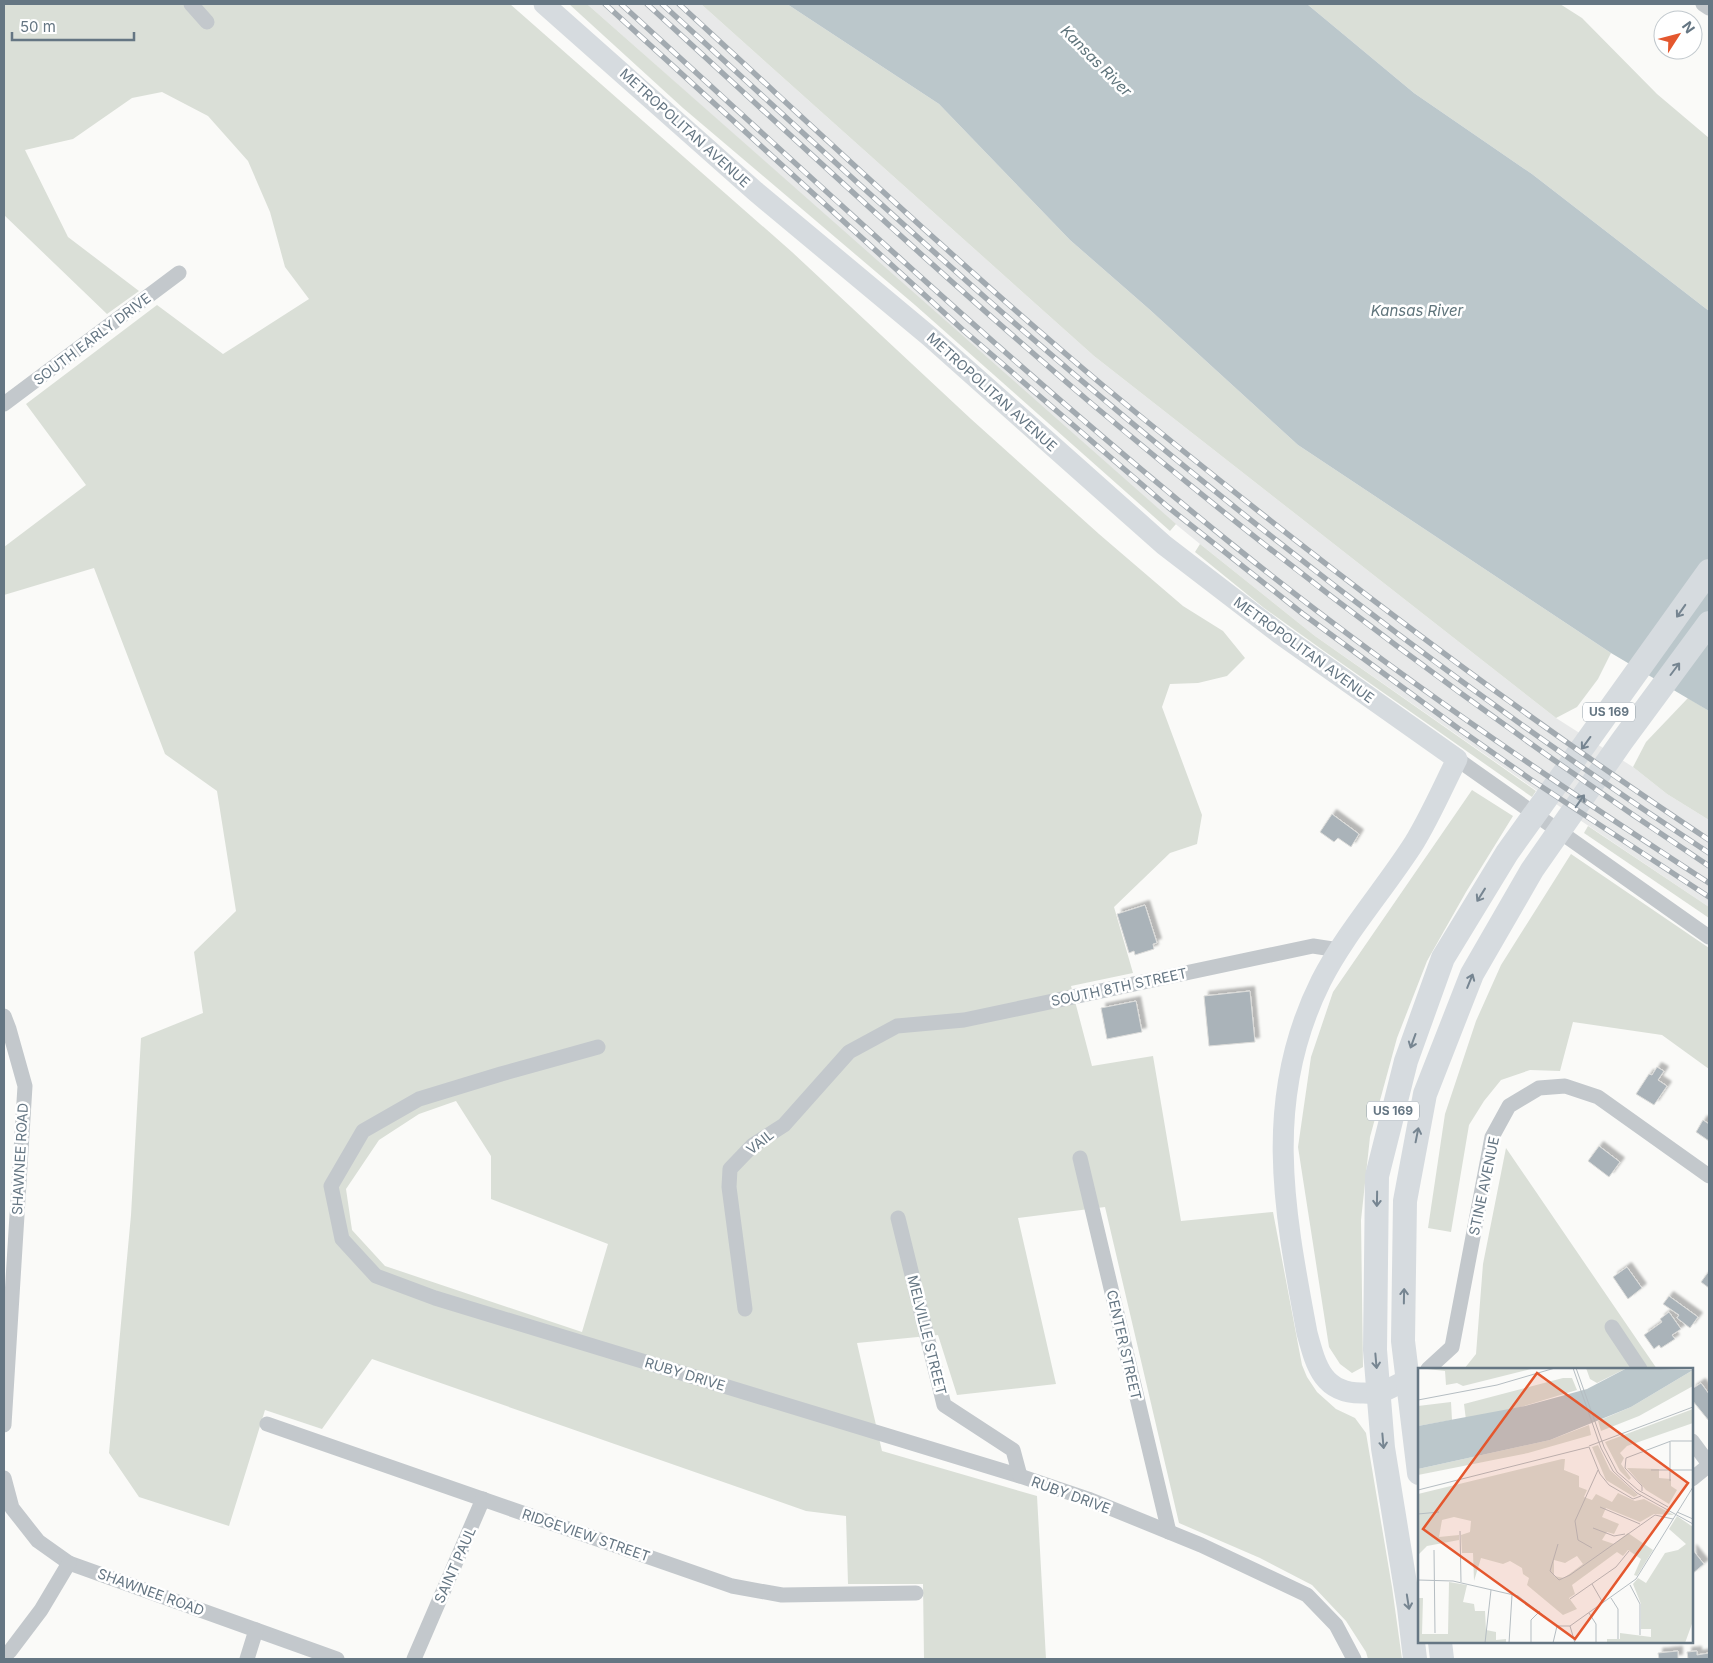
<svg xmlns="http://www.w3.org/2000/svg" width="1713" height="1663" viewBox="0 0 1713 1663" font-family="Inter,sans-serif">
  <defs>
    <filter id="shadow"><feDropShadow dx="4.5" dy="-4.5" stdDeviation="1" flood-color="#0004"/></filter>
  </defs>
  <rect width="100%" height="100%" fill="#fafaf8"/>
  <path fill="#e8e9e9" d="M587,4h114l393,352 462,362 77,49 34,27 42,26v87l-153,-103 -241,-168 -115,-92 -49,-40z"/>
  <g fill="#dadfd7" fill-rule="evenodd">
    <path d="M4,4h506l282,248 179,167 128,115 84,72 40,25 22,27 -18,18 -29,7 -28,1 -8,23 40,108 -5,29 -27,9 -56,54 19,66 -62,13 21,80 61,-10 28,165 92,-9 29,153 5,12 10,15 19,17 19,9 11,15 26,154 10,72h-34l-2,-7 -20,-31 -34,-36 -52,-27 -81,-35 -74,-316 -87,11 38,166 -99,11 -19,-60 -81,8 25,108 155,45 9,163h-122l-1,-75h-75l-2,-68 -40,-5 -434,-152 -50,70 -57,-19 -36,116 -90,-29 -30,-44 22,-238 10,-177 62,-25 -9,-61 42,-41 -19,-120 -52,-37 -71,-186 -90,27v-48l82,-62 -60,-81 131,-99 66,49 86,-55 -24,-32 -15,-55 -22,-51 -40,-45 -46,-24 -30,6 -59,41 -48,11 43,87 71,54 -32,23 -103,-99zM456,1101l35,55v43l117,45 -26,88 -197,-66 -33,-36 -6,-41 33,-49 40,-26z"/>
    <path d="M569,4h18l589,520 -6,7 -255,-226 -232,-197z"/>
    <path d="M701,4h86l152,100 131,136 79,69 149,136 313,208 -13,26 -21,28 -21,11 -462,-362z"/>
    <path d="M1307,4h253l22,14 75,76 52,44v173l-177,-137 -118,-81z"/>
    <path d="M1200,544l115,92 221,155 -4,6 -208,-146 -60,-43 -69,-56z"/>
    <path d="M1688,698l21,13v109l-42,-26 -34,-27 13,-25z"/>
    <path d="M1472,790l41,26 -47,76 -39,69 -30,77 -27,99 -9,83 2,147 -11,6 -12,-9 -11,-17 -31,-200 13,-90 22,-65z"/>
    <path d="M1588,826l121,81v11l-125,-85z"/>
    <path d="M1571,854l138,94v121l-47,-34 -89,-13 -13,49 -30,-1 -29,10 -17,21 -15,24 -18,107 -23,-4 17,-114 31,-93 25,-56z"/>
    <path d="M1506,1148l151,221h-193l12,-15 7,-90z"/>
  </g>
  <path fill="#bbc7cb" d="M787,4h520l107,89 118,81 177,137v400l-98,-58 -313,-208 -149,-136 -79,-69 -131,-136z"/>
  <g fill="#aab3b9" stroke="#dcdcda" filter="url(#shadow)">
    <path d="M1332,814l27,20 -8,13 -13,-9 -4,4 -14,-10z"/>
    <path d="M1145,905l12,38 -4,1 1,5 -19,6 -1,-4 -5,2 -12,-39z"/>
    <path d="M1250,991l5,51 -46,4 -5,-50z"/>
    <path d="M1136,1001l6,31 -35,7 -6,-31z"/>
    <path d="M1657,1067l7,4 -6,9 9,6 -13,19 -18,-11 13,-20 3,1z"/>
    <path d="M1703,1120l6,4v17l-13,-9z"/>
    <path d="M1599,1146l21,16 -11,15 -21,-16z"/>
    <path d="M1627,1267l15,21 -14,11 -15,-22z"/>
    <path d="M1709,1271v17l-8,-6z"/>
    <path d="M1669,1296l29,21 -8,11 -13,-10 2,-3 -16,-11z"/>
    <path d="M1669,1312l12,17 -9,6 3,4 -14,9 -2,-3 -5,4 -10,-14 18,-13 -2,-3z"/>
    <path d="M1701,1383l8,11v27l-17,-21v-11z"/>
    <path d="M1692,1549l12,15 -12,10z"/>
    <path d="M1678,1651v8h-19l-1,-6z"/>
    <path d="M1697,1651v4l12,-2v6h-21l-1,-7z"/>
  </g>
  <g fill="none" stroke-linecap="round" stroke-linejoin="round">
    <g stroke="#c3c8cc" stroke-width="15">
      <path d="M191,4l16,18"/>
      <path d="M1703,4l6,4"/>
      <path d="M4,404l175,-131"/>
      <path d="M1457,759l252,178"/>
      <path d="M4,1016l5,13 16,57 -21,339"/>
      <path d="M598,1047l-97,27 -82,25 -56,32 -32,55 11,53 34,37 59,22 585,178 68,23 113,46 106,50 29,30 18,34"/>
      <path d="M1080,1158l89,374"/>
      <path d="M898,1218l46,187 69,45 7,26"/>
      <path d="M745,1309l-16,-122 1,-18 23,-24 31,-20 65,-73 48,-26 67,-6 349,-74 26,4"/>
      <path d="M1612,1327l28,42"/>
      <path d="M1428,1369l24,-22 40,-210 17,-31 30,-18 26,-2 33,11 111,79"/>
      <path d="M267,1424l465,162 50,9 134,-2"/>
      <path d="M1692,1441l17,23"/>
      <path d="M4,1478l8,30 26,33 31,22 268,96"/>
      <path d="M1692,1479l17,-14"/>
      <path d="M4,1657l6,-6 31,-41 28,-47"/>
      <path d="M247,1659l9,-29"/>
      <path d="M414,1659l69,-160"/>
    </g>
    <path stroke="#d6dbdf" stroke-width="21" d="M544,4l211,187 174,145 235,209 116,89 177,125c-14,28 -27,58 -43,84 -30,47 -68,89 -93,138 -59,118 -37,229 -14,352 9,33 16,61 56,60 5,0 11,1 16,0 9,-3 19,-9 28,-13"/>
    <g stroke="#d6dbdf" stroke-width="24">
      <path d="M1419,1473l-16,-132 2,-140 20,-107 47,-120 60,-104 90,-129 87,-118"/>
      <path d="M1440,1642l2,17"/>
      <path d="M1415,1659l-6,-51 -26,-160 -8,-98 2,-174 29,-115 37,-103 64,-105 202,-282"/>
    </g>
    <g stroke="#a2aab0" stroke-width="5.5">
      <g id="rail">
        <path d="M605,4l358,326 205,177 135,107 156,115 71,50 179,118"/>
        <path d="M621,4c201,183 400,370 612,541 151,122 313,232 476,338"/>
        <path d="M647,4c147,134 293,271 445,400 197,166 403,320 617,462"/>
        <path d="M662,4c109,99 216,199 326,296 228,200 468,387 721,553"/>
        <path d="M679,4c141,129 280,261 427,384 194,160 394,313 603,452"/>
      </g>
    </g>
    <use href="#rail" stroke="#fff" stroke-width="4" stroke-dasharray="11" stroke-linecap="butt"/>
  </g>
  <defs><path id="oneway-shaft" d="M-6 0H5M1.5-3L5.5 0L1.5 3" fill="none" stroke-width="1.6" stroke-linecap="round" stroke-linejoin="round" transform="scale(1.25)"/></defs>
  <g stroke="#768591">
    <use href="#oneway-shaft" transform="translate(1681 611) rotate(125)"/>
    <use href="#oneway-shaft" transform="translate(1675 669) rotate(-53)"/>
    <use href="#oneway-shaft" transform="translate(1586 743) rotate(126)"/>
    <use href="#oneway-shaft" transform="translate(1580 801) rotate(-55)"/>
    <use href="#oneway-shaft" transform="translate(1481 895) rotate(122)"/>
    <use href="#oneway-shaft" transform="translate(1470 981) rotate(-68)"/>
    <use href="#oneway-shaft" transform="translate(1413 1041) rotate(110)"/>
    <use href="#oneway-shaft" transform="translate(1417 1135) rotate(-79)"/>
    <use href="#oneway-shaft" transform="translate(1377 1199) rotate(91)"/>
    <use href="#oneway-shaft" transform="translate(1404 1296) rotate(-89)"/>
    <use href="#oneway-shaft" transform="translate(1376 1361) rotate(85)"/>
    <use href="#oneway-shaft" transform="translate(1383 1441) rotate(85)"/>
    <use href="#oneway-shaft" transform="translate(1408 1602) rotate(81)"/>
  </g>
  <g text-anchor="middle" stroke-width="5" stroke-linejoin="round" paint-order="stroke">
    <g fill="#fff" stroke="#939fa8" stroke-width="1">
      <rect x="1583" y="702.5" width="52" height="19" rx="4"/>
      <rect x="1367" y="1101.5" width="52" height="19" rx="4"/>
    </g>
    <g font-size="12" font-weight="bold" fill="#657683">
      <text x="1609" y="716">US 169</text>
      <text x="1393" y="1115">US 169</text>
    </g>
    <g font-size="14" fill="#657683" stroke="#fff">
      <text transform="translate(685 128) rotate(42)" y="5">METROPOLITAN AVENUE</text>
      <text transform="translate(92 339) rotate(-37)" y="5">SOUTH EARLY DRIVE</text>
      <text transform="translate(992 392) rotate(42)" y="5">METROPOLITAN AVENUE</text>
      <text transform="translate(1304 650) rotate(36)" y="5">METROPOLITAN AVENUE</text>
      <text transform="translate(1119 987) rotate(-12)" y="5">SOUTH 8TH STREET</text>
      <text transform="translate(760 1142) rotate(-38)" y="5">VAIL</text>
      <text transform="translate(20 1159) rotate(-87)" y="5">SHAWNEE ROAD</text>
      <text transform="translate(1484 1186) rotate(-78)" y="5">STINE AVENUE</text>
      <text transform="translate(927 1335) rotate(76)" y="5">MELVILLE STREET</text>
      <text transform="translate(1124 1345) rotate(77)" y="5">CENTER STREET</text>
      <text transform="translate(685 1374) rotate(17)" y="5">RUBY DRIVE</text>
      <text transform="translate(1071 1495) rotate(20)" y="5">RUBY DRIVE</text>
      <text transform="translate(586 1535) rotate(19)" y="5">RIDGEVIEW STREET</text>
      <text transform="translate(455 1565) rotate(-66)" y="5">SAINT PAUL</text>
      <text transform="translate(151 1592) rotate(20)" y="5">SHAWNEE ROAD</text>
    </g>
    <g font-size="15" font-style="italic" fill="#60757c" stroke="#fff">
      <text transform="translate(1096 61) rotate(45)" y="5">Kansas River</text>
      <text x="1417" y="316">Kansas River</text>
    </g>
  </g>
  <g transform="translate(1418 1368)">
    <rect width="275" height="275" fill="#fafaf8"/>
    <path d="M0,0h117l-72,18 -6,-3 -11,2 -1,-14zM168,0h41l-30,15 -7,-4zM275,2v16l-54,30 -38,15 -3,-10 33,-14zM145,10h9l5,12 -63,19 -48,11 -2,-16zM33,34l1,18 -34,6v-20zM275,41v14l-66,23 -7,7 4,5 -3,6 10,14 -2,2 -9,-9 -15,-29zM171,57l2,10 -63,18 -110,22v-6l132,-29zM180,77l12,25 28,25 -4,2 -28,-17 -14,-33zM144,91h3l-1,11 15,6v11l8,3 -3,7 8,3 4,-6 16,8 6,-9 17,8 9,-2 30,16 -20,-1 -14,8 -34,-14 -4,9 17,7 -5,10 -7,-2 -5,8 12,4 14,-11 25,17 -16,26 -3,-1 7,-16 -13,-9 -5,6 -6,-4 -45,33 3,9 -6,4 8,11 -14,6 -36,-30 2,-7 -6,-4 -1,-6 -12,-7 -7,3 -22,-6 -7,23 -1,-28h-11l-1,-18 9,-3 1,-11 -17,-4 -12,3 -3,17 20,-2v5l-32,6 -9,9v-61zM159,188l6,8 -19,14 -10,-2v-16l11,3zM209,100l32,1v9l12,1v7l6,4 -8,14 -23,-14zM259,148l16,11v94l-8,22h-78v-4h13v-6l31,4v-8h-10v-25l-8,-20 5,-6 8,5 19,-30 13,-3 8,-6 -17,-15zM31,214l18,3 -4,17 11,2 1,7h10l1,19 10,2v8l10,-1v4h-88v-45h5l-1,36h26z" fill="#dadfd7" fill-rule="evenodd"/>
    <path d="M209,0l66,2 -62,37 -81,33 -132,29v-43l107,-20 62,-17z" fill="#bbc7cb"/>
    <path fill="none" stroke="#b5bdc2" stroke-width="1" d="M155,0l28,80 12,23 24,22 56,31M158,0l28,79 13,25 21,18 30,17M0,32l79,-15 58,-17M171,78l104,-39M233,102h42M252,113v-39M0,122l171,-43 11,27 9,11 24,14 8,-3M224,123v-5l-17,-18 1,-10 45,-17h22M182,139l40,17M259,144l16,7M0,146l21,-2M175,160l21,8 11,-2M42,163l1,51M140,176l-8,27 9,9 11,-5 85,-60 18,4M174,180l-14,-8 -3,-19 23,-51M16,182l1,83M0,212l35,1 65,15 39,30h13l66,-47 57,-92M174,216l11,19M212,217l10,19v31M193,230l7,11v30M152,231l46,-32 13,-16M171,245l7,11v19M152,258l5,17M67,275l6,-53M91,275l3,-48M113,275v-23l9,-9M135,275l4,-17"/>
    <path fill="#e4572e" fill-opacity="0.15" stroke="#e4572e" stroke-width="2.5" d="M119,5l151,110 -113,156 -152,-110z"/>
    <rect width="275" height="275" fill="none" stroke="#657683" stroke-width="2.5"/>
  </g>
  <rect width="1713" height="1663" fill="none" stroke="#657683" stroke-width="10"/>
  <g transform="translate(1678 35) rotate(54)"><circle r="24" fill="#ffffff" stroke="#c1c8cd"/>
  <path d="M0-4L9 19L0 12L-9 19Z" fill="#e4572e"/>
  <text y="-8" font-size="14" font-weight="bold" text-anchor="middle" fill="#657683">N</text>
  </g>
  <path d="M12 32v8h122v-8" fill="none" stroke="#657683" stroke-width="2.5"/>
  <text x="20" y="32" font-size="15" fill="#657683" stroke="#ffffff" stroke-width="4" paint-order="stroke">50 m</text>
</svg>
